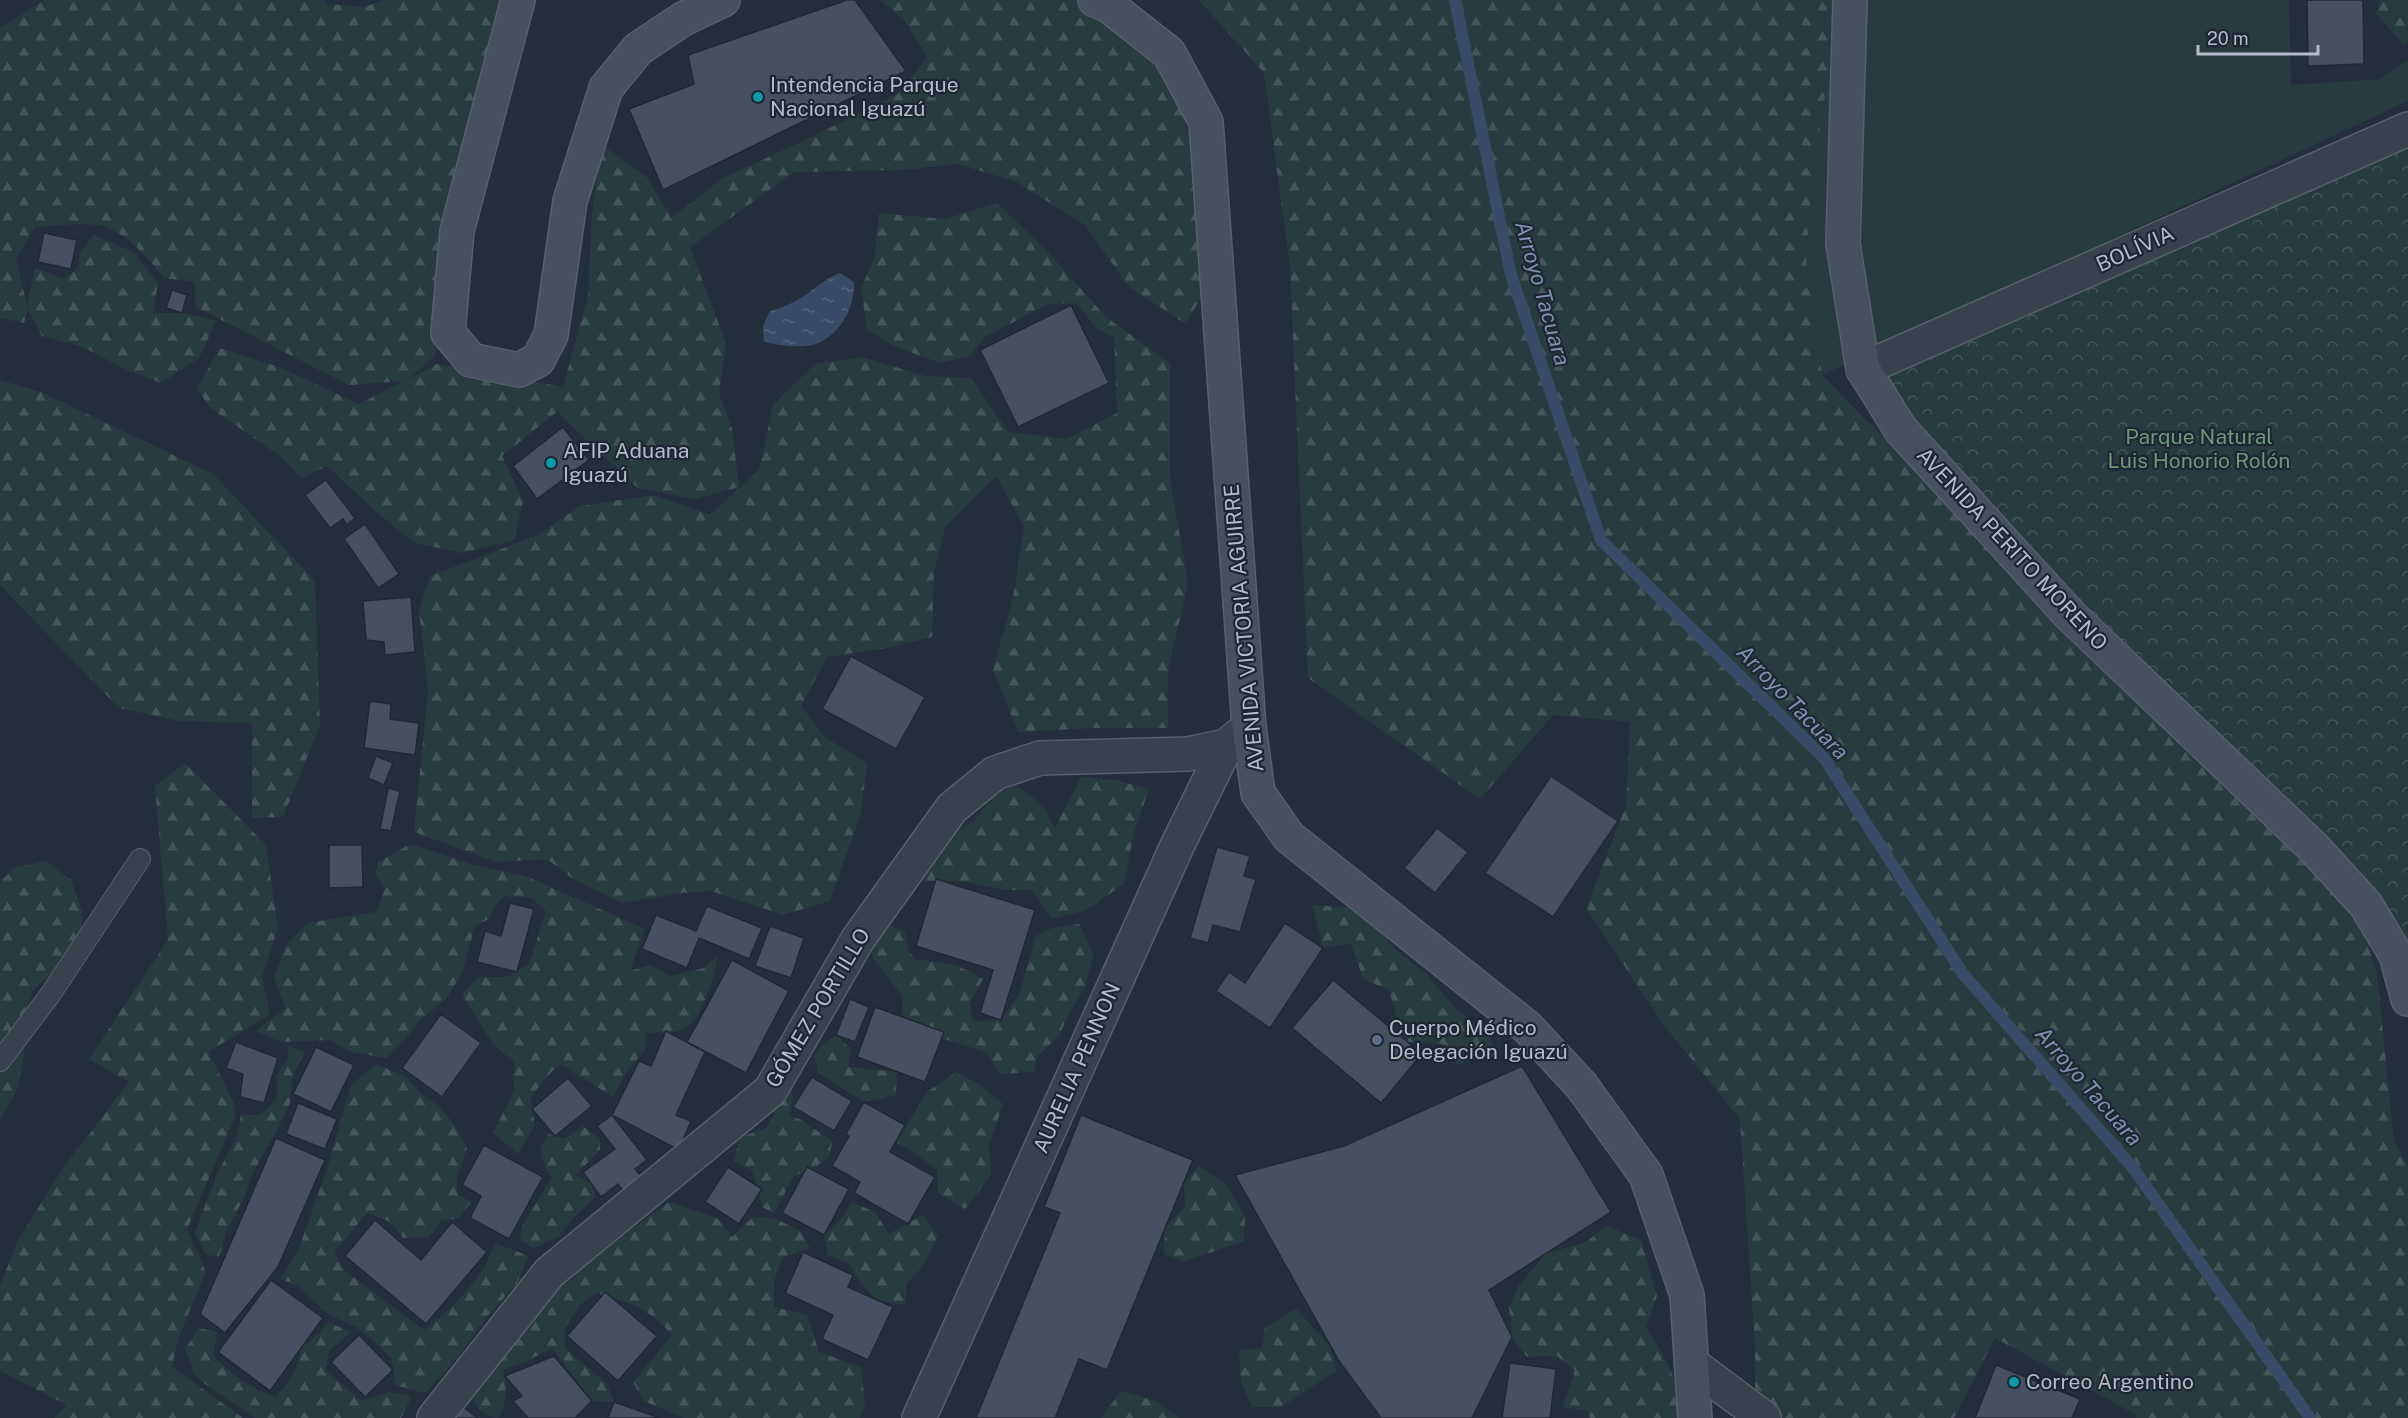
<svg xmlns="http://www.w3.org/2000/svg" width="2408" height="1418" viewBox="0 0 2408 1418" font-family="'Public Sans',sans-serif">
  <defs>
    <pattern id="forest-firs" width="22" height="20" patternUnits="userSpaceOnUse" patternTransform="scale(1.5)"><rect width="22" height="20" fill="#263c3f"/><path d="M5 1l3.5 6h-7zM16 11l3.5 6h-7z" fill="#435659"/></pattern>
    <pattern id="park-crowns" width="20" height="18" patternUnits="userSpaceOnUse" patternTransform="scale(1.5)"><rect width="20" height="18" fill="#263c3f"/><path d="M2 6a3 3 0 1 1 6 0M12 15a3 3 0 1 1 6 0" fill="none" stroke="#435659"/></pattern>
    <pattern id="water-ripples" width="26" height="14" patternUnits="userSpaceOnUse" patternTransform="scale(1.5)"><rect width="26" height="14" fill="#394c67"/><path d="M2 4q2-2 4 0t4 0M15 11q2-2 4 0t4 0" fill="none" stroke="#53647b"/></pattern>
  </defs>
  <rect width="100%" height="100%" fill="#242f3e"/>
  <path fill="#263c3f" d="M1832,0h457l2,85 89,-6 28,-19v41l-586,274 -16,-116 8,-98 15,-89z"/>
  <g fill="url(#forest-firs)">
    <path d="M45,0h279l4,4 37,3 17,-7h130l-75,311 -2,45 -28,24 30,-16 126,23 25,-91 4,-82 9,-70 45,32 25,42 52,-40 85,-39 91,-46 28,-36 -22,-36 -25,-21h217l65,54 66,193 -42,77 -57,-37 -44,-62 -70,-44 -58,-17 -57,6 -106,2 -104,75 36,96 -7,50 13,36 7,58 -44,12 -57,-11 -81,-76 -55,44 21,45 -9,39 -52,13 -47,-10 -35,-28 -53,-49 -25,12 -22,-22 -71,-49 -12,-19 23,-40 59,19 80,37 44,-23 -54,4 -153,-78 -2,-25 -30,-4c-15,-19 -32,-39 -55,-50 -14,-7 -57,-2 -74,-1l-19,31 11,48 8,-38 29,11 14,-11 2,-16 14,-17 39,17 25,31 -5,30h29l34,8 -17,37 -38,25 -34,-13 -42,-22 -43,-12 -14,-27 -4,14 -24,-5v-290z"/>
    <path d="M1199,0h633l-3,72 -15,89 -8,98 16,116 288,293 137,127 114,127 16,52 17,168 14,23v253h-272l-1,-4 -140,-76 -41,80h-199v-70l-15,-229 -77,-95 -77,-116 40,-102 4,-84 -77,-7 -73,84 -172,-121 -18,-410 -26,-195z"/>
    <path d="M2379,0h29v42l-4,3 -28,-32z"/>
    <path d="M997,203l51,49 58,65 64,46v116l18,105 -20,86v58h-73l-77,4 -25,-62 20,-73 11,-70 -28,-51 -51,51 -11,45 -2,65 -45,11 -60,9 -26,49 24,31 42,26 -6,50 -31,88 -47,14 -72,-24 -29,2 -60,10 -49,-24 -26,-20 -51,3 -82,-30 14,-142 -9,-80 11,-34 108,-41 42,-29 73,-11 57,20 49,-45 14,-65 42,-41 48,-7 62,19 46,2 37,54 59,7 50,-26 -3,-76 -16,-7 -22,-27 -28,1 -63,33 -15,19 -29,7 -45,-16 -29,-17 -6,-42 13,-29 5,-46 66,6z"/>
    <path d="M0,380l41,12 172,82 102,107 5,144 -37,92 -31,1v-95l-72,-2 -61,-13 -119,-123z"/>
    <path d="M185,763l81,82 12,83 -16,49 8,38 -62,37 25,49 3,13 -49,116 19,42 -27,64 -7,31 71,51h-189l13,-13 -67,-34v-85l18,-46 46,-73 65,-85 -40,-23 79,-119 -13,-154z"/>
    <path d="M1081,777l34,3 34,9 -15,44 -10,51 -38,26 -34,9 -20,-29h-27l-44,-9h-38l26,-44 25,-16 14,-18 25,-21 31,25 11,21z"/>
    <path d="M410,844l61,20 54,12 120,53 -15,42 20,-6 21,11 33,-8 14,-13c-4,21 -15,69 -39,76 -10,2 -23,1 -33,2l-1,17 -18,21 -14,26 -53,-33 -17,16 -13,19 5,26 -17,29 -25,-21 21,-42v-29l-21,-18 -31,-49 16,-18h29l22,-13 17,-53 -14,-13 -27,-2 -12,12 -2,10 -16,8 -13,47 -16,26 -25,20 -18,23 -16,16 -35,-6 -23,-12 -48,2 -25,-11 29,-23 -11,-31 11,-31 22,-23 69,-11 9,-23 -10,-15 3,-12z"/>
    <path d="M46,861l25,19 11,31v33l-50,47 -8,32v33l-7,34 -17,30v-238l14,-14z"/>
    <path d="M1312,905l47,3 37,42 32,26 30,35 28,20 12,25 -40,8 -16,-20 -35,-2 -8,-17 -10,-35 -26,-11 -12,-36 -28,5z"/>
    <path d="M886,923l19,9 3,18 8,10c25,1 46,5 67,19l-13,24 3,18 28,-1 18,-25 17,-59 16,-8 27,-4 15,31 -9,32 -19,32 -6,16 -23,22 -3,15 -34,2 -14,-22 -45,-14h-34l-5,-22 1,-19 -30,-39 -3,-19z"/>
    <path d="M836,1035l15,14 -3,18 49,5 -1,23 -32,7 -45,-29 -5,-18 8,-10z"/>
    <path d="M289,1046l15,6 -12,27 -2,24 -12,25 -27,48 -6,20 -18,34 -8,27 -14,-3 -10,-21 22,-60 19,-33 5,-25h19l16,-15 2,-27 9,-12z"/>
    <path d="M376,1064l29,12 16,18 19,13 16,20 11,21 -10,28v18l14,8 -12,16 -18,3 -12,16 -26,1 -13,-16 -23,-9 -33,40 11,18 79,59c29,-21 60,-53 71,-87l34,13 -12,27 -31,35 -27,38 -34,37 -30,-8 -3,-26 -21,-21 -17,-12 -26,-12 -31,-29 -16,-6 18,-31 28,-79 24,-84z"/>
    <path d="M956,1072l23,12 24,20 -14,42 2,29 -26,34 -27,-16 -1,-23 -21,-16 -20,-12 32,-51z"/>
    <path d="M785,1083l8,12 -3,21 10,3 32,22 -2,15 -17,13 -19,7 -20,37 -12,-6 -10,-37 -18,-9 6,-24 24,-8 10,-13 3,-20z"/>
    <path d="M583,1126l17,13v11l-25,25 17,9 3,13 -22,21 -14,18 -25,12 -14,-8 2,-14 30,-48 -7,-11 -5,-19 8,-14 16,5z"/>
    <path d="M1199,1166l28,19 18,32 -1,24 -61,21 -19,-8 1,-25 20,-22 -1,-24z"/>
    <path d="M669,1202l48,16 15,19 21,-20 21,1 26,13 10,17 -27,9 -9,24v26l33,8 12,37 42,15 4,38 -5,13h-176l-40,-17 -11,-19 39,-47c-22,-26 -43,-33 -75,-42l-15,10 -18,26 2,20 40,34 8,19 -22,-1 -40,-53 -27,14 -22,8c4,18 5,33 -5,48 -15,0 -23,-14 -30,-25l75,-98 31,-16 15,-19z"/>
    <path d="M851,1202l24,10 14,22 34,-19 15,21 -15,30 -16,17 -2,22 -29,-5 -16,-18 -12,-19 -20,-8 -4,-20 20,-19z"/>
    <path d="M1606,1226l35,14 16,56 -11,31c19,30 34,54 34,91h-90l-3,-7 -24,-4 12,-37 -18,-14 -30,1 -15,-20 -3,-30 9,-20 27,-33 41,-12z"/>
    <path d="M1296,1309l35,38 5,24 -55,36h-29l-11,-26 -2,-31 23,-2 3,-20z"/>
    <path d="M328,1322l23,10 -23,20 -2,19 36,30 27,-9 23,4 -11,22h-146l-53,-36 -9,-10 -7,-24 12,-20 20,4 -5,23c18,21 36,32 62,42 15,-15 23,-27 26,-49l18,-15z"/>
    <path d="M1121,1391l35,10 23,17h-78z"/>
  </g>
  <path fill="url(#park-crowns)" d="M2408,129v819l-339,-333 -206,-246z"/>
  <path fill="url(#water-ripples)" d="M840,273l14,9c1,26 -15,56 -42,63 -16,3 -34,0 -48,-3l-1,-16 7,-15c15,-4 28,-10 41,-20 10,-7 16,-13 29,-18z"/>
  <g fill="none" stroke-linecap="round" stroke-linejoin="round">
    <path stroke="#394c67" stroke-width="12" d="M1455,0l56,275 90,265 223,218 139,216 170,194 177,250"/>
  </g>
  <g fill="#455162" stroke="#1f2835" stroke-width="1.5">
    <path d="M847,0h8l51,71 -243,119 -34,-81 65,-25 -6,-29z"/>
    <path d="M2307,0h56l1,64 -56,2z"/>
    <path d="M44,233l33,7 -6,29 -33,-7z"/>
    <path d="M172,290l15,5 -5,18 -16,-5z"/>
    <path d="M1071,305l38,78 -91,44 -38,-77z"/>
    <path d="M563,427l26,33 -52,39 -24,-33z"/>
    <path d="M326,480l29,38 -8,7 -4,-6 -13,9 -25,-33z"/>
    <path d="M365,524l34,50 -21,14 -34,-49z"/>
    <path d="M411,597l4,55 -30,3 -1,-13 -18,-2 -3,-39z"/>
    <path d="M851,656l74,41 -29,52 -74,-40z"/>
    <path d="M370,701l21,3 -1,15 29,4 -4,32 -51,-7z"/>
    <path d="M376,756l17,7 -9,22 -16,-7z"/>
    <path d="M1551,776l67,45 -65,96 -68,-44z"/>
    <path d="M388,788l12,3 -9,40 -11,-2z"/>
    <path d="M1437,828l31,24 -33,41 -31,-25z"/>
    <path d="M329,845h33l1,42 -34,1z"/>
    <path d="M1217,847l33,9 -6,20 12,3 -16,53 -27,-7 -5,18 -18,-5z"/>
    <path d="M936,879l99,31 -34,110 -21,-7 13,-43 -77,-24z"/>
    <path d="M510,903l24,6 -17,63 -40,-10 8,-31 16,5z"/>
    <path d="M707,906l55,22 -13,31 -50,-21 -12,30 -45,-19 14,-34 40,16z"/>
    <path d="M1285,923l38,25 -53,80 -54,-37 13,-19 16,11z"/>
    <path d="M770,926l34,12 -13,40 -36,-12z"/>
    <path d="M732,960l57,31 -43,82 -59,-31z"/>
    <path d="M1333,980l89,74 -41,49 -89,-75z"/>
    <path d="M850,999l19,8 -14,35 -19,-7z"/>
    <path d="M875,1007l69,25 -19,50 -68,-25z"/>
    <path d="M441,1014l40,29 -39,54 -40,-29z"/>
    <path d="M666,1031l39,21 -29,63 15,6 -12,29 -67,-35 27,-54 12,5z"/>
    <path d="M236,1042l42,16 -14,45 -24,-6 3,-23 -17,-6z"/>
    <path d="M316,1047l38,18 -23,47 -38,-18z"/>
    <path d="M1522,1066l89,146 -122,78 23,47 -40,81h-91l-42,-57 -104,-186 109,-29z"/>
    <path d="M812,1077l40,24 -18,30 -41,-24z"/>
    <path d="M568,1078l24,28 -37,30 -23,-27z"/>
    <path d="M864,1102l41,23 -15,27 45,25 -27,47 -54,-31 6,-11 -28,-16 17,-30 -3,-2z"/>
    <path d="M298,1103l39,16 -12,30 -39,-15z"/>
    <path d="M612,1115l35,45 -12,9 10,12 -19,14 -8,-11 -17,13 -18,-25 32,-23 -18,-23z"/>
    <path d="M1081,1115l112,45 -86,210 -28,-11 -24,59h-79l84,-205 -16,-6z"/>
    <path d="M276,1138l49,22 -47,107 -53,66 -25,-19z"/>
    <path d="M484,1145l59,32 -34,62 -39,-21 11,-22 -19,-11z"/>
    <path d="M728,1167l34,22 -23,35 -34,-22z"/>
    <path d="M807,1167l42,22 -25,46 -42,-22z"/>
    <path d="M375,1220l46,40 31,-38 35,30 -61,72 -81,-68z"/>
    <path d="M803,1252l50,23 -5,12 45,20 -25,53 -46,-21 11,-24 -48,-22z"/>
    <path d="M271,1280l52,38 -53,73 -52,-39z"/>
    <path d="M605,1292l52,44 -39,45 -51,-45z"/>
    <path d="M359,1335l34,35 -28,27 -34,-35z"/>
    <path d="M554,1356l38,45 -17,17h-47l-15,-17 9,-5 -17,-20z"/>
    <path d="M1510,1363l46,6 -6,49h-48z"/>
    <path d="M1996,1365l84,34 -8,19h-97z"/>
    <path d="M614,1402l46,16h-52z"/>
    <path d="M463,1407l15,11h-24z"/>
  </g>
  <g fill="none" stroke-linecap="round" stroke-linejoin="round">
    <g stroke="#565f6c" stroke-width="22">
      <path id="lane" d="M0,1061l50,-66 90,-136"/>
    </g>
    <g stroke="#565f6c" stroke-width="36">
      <g id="street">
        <path d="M1863,369l545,-240"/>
        <path d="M1692,1364l72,54"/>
        <path d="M434,1418l115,-145 221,-182 88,-152 94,-131 43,-35 45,-15 148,-4 38,-8"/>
        <path d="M919,1418l259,-574 48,-98 12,-10"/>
      </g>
    </g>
    <g stroke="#565f6c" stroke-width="36">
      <g id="secondary">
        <path d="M518,0l-61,231 -9,102 23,27 48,10 19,-10 13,-25 19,-134 36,-113 32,-39 45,-30 40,-19"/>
        <path d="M1095,0l13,5 61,48 37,69 43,605 9,66 31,44 238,190 54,58 65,90 41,120 8,123"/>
        <path d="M1850,0l-7,244 20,125 38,61 169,185 244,233 52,57 30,50 12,44"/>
      </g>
    </g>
    <use href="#lane" stroke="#38414e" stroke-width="20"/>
    <use href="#street" stroke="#38414e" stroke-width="33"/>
    <use href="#secondary" stroke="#465061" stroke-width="33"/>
  </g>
  <g fill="#0f9aa8" stroke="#1d2633" stroke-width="2">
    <circle cx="758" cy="97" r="6"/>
    <circle cx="551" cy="463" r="6"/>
    <circle cx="2014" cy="1382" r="6"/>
  </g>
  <circle fill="#5c6f8a" stroke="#1d2633" stroke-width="2" cx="1377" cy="1040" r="6"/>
  <g text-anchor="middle" stroke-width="4.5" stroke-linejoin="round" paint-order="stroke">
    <g font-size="21" fill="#b4bcc9" stroke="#1d2633" text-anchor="start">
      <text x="770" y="92">Intendencia Parque<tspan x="770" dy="24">Nacional Iguazú</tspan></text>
      <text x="563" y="458">AFIP Aduana<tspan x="563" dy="24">Iguazú</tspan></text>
      <text x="1389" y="1035">Cuerpo Médico<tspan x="1389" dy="24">Delegación Iguazú</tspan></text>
      <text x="2026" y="1389">Correo Argentino</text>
    </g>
    <g font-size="21" fill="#b4bcc9" stroke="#1d2633">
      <text transform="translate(2135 249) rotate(-24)" y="7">BOLÍVIA</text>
      <text transform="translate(2012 549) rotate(47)" y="7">AVENIDA PERITO MORENO</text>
      <text transform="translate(1244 628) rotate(-95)" y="7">AVENIDA VICTORIA AGUIRRE</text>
      <text transform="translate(818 1008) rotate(-59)" y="7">GÓMEZ PORTILLO</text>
      <text transform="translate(1077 1068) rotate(-66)" y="7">AURELIA PENNON</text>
    </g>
    <g font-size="21" fill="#6b9a76" stroke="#1d2633">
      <text x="2199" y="444">Parque Natural<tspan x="2199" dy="24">Luis Honorio Rolón</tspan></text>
    </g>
    <g font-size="22" font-style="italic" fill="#7c92b1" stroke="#1d2633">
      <text transform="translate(1543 293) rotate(74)" y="8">Arroyo Tacuara</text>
      <text transform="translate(1793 702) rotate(46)" y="8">Arroyo Tacuara</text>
      <text transform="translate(2089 1086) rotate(49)" y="8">Arroyo Tacuara</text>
    </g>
  </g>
  <path d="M2198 45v9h120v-9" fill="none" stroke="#b4bcc9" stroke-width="3"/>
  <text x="2207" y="45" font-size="18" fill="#b4bcc9" stroke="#1d2633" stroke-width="4.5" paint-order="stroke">20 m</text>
</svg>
